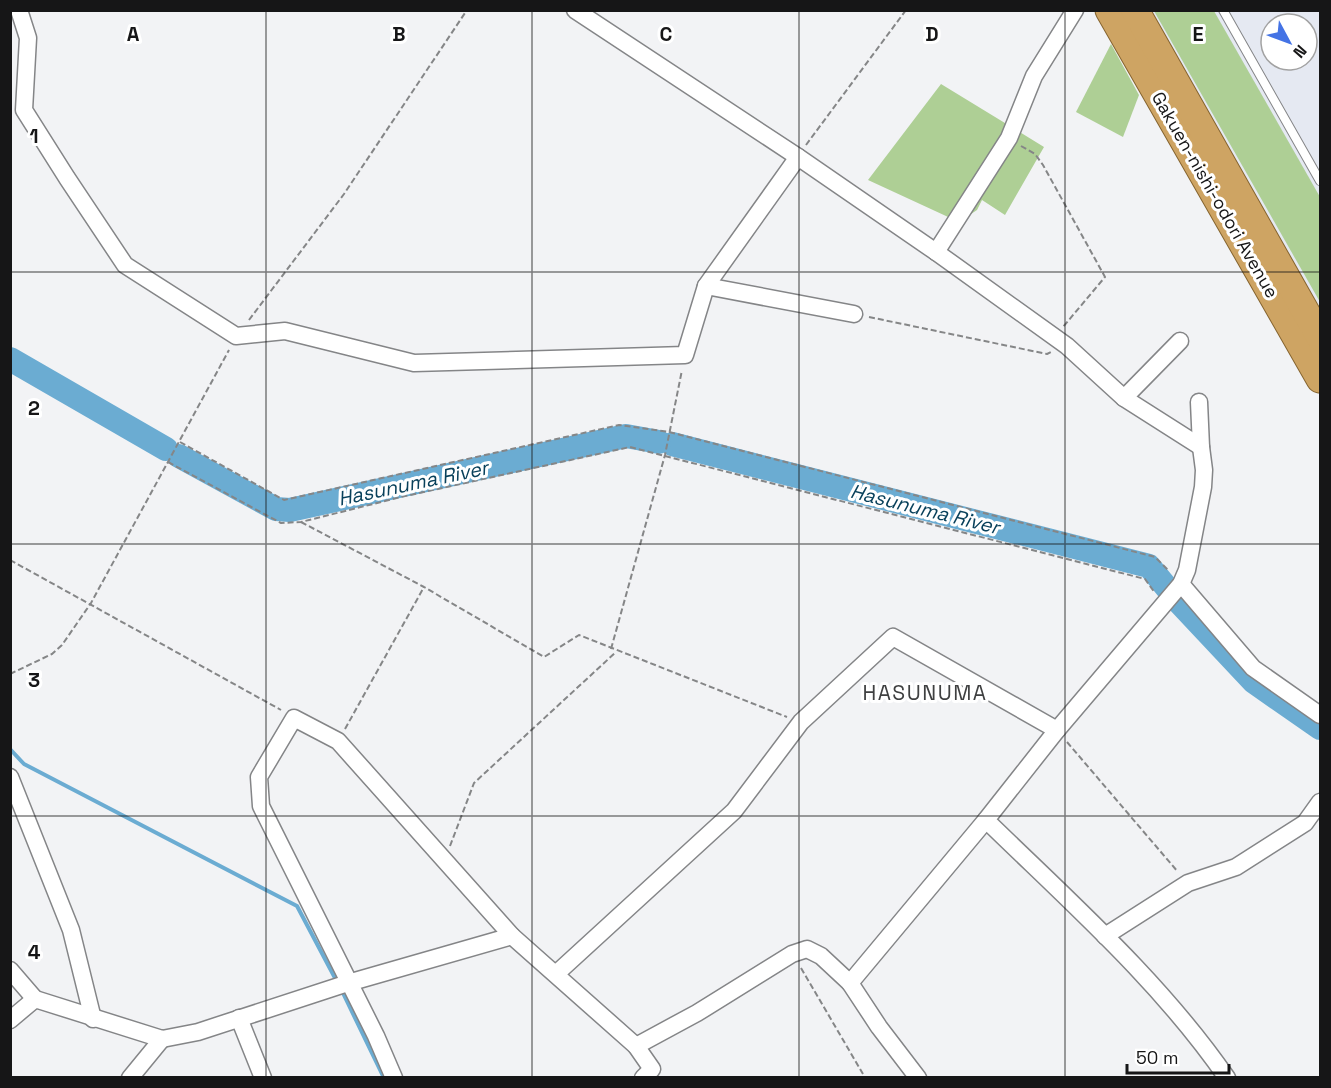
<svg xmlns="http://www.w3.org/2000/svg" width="1331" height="1088" viewBox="0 0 1331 1088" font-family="'Space Grotesk',sans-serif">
  <rect width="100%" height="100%" fill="#f2f3f5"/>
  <path fill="#e5e9f2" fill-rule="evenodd" d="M1150,11h170v297zM1271,24h36v36h-36z"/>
  <g fill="#aecf95">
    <path d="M1154,11h60l106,186v105z"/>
    <path d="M1111,44l28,51 -16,42 -47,-25z"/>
    <path d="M941,84l103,63 -39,68 -23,-15 -5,10 -18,12 -91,-42z"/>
  </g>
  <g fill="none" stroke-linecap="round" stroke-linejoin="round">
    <g stroke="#6bacd2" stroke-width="4">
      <path d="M10,749l14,15 273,142 38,72"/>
      <path d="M343,993l41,85"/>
    </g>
    <g stroke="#6bacd2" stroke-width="24">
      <path d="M10,359l156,90"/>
      <path d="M672,444l477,122 18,22"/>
      <path d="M179,456l97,53 14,1 336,-74 33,6"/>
      <path d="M1177,600l77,82 66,46"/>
    </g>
    <g stroke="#848587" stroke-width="10">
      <path id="service" d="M1223,10l97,171"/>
    </g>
    <g stroke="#848587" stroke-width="19">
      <g id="minor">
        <path d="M19,10l9,28 -4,72 43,68 58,87 111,71 49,-5 129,32 271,-8 21,-69 92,-129"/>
        <path d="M575,10l223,147 138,95 131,94 57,52 77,49"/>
        <path d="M936,252l73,-114 25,-62 41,-66"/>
        <path d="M706,286l148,28"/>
        <path d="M1124,398l56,-57"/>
        <path d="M1199,402l2,45 3,23 -1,17 -16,83 -6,14 -124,146 -71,90c84,82 174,161 241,258"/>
        <path d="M1181,584l72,84 67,47"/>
        <path d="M10,777l61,153 22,89"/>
        <path d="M1105,936l83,-53 48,-16 69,-44 15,-21"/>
        <path d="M10,970l25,29"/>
        <path d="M557,973l177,-162 67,-89 92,-85 164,93"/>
        <path d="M239,1018l24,60"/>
        <path d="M10,1020l25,-21 127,40 36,-7 150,-49 164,-47 124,110 61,-33 95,-59 15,-5 14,7 29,27"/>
        <path d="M636,1046l16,23 -9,9"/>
        <path d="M130,1078l32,-39"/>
        <path d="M394,1078l-18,-42 -115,-230 -2,-29 35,-59 44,23 174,195"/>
        <path d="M918,1078l-39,-51 -29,-44 136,-163"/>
      </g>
    </g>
    <g stroke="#85642f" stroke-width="29">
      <g id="trunk">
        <path d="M1109,10l211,369"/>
        <path d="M1135,10l185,327"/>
      </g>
    </g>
    <g stroke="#858687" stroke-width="2" stroke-dasharray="6 3" stroke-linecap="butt">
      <path d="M806,145l100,-135"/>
      <path d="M1021,146l14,8 8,11 62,112 -42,50"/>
      <path d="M869,317l178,37 4,-2"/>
      <path d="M249,320l95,-126 123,-184"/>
      <path d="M180,442l104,58 335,-75 50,7 486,125 14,14"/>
      <path d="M168,462l113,61 20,-1 100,-25 229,-50 515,132 10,14"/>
      <path d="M301,522l123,65 120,70 35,-22 208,82"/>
      <path d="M10,560l271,150"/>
      <path d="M611,649l54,-194 17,-85"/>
      <path d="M10,674l42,-20 10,-9 29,-42 138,-253"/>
      <path d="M345,729l79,-142"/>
      <path d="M1067,742l111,130"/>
      <path d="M450,846l24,-63 142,-131"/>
      <path d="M801,968l62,106"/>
    </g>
    <use href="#service" stroke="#fff" stroke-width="8"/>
    <use href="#minor" stroke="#fff" stroke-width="16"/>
    <use href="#trunk" stroke="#cea463" stroke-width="27"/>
  </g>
  <path fill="none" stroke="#161617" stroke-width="1.5" stroke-opacity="0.55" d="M266,10v1068M532,10v1068M799,10v1068M1065,10v1068M10,272h1310M10,544h1310M10,816h1310"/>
  <g text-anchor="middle" stroke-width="6" stroke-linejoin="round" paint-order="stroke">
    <g font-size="18" fill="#161617" stroke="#fff">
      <text transform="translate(1215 195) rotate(60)" y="6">Gakuen-nishi-odori Avenue</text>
    </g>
    <g font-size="20" font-style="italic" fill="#09415b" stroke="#fff">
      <text transform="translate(413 483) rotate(-12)" y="7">Hasunuma River</text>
      <text transform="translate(925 509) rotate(14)" y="7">Hasunuma River</text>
    </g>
    <g font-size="21" letter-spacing="1.5" fill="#3f4041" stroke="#fff">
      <text x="925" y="700">HASUNUMA</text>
    </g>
  </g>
  <g font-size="20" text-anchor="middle" font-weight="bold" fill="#161617" stroke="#fff" stroke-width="6" stroke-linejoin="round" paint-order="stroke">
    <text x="133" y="41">A</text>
    <text x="399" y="41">B</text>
    <text x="666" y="41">C</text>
    <text x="932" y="41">D</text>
    <text x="1198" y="41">E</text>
    <text x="34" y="143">1</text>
    <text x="34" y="415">2</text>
    <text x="34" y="687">3</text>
    <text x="34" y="959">4</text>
  </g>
  <rect width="1331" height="1088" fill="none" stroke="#161617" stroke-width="24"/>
  <g transform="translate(1289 42) rotate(131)"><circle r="28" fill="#ffffff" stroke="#a2a2a2" stroke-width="1.5"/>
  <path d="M0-4.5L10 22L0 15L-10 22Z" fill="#4473e5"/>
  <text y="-9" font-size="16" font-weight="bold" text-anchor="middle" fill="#161617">N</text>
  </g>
  <path d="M1127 1064v9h102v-9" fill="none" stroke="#161617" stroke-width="3"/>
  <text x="1136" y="1064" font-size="18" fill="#161617" stroke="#ffffff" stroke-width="4.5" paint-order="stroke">50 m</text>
</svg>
